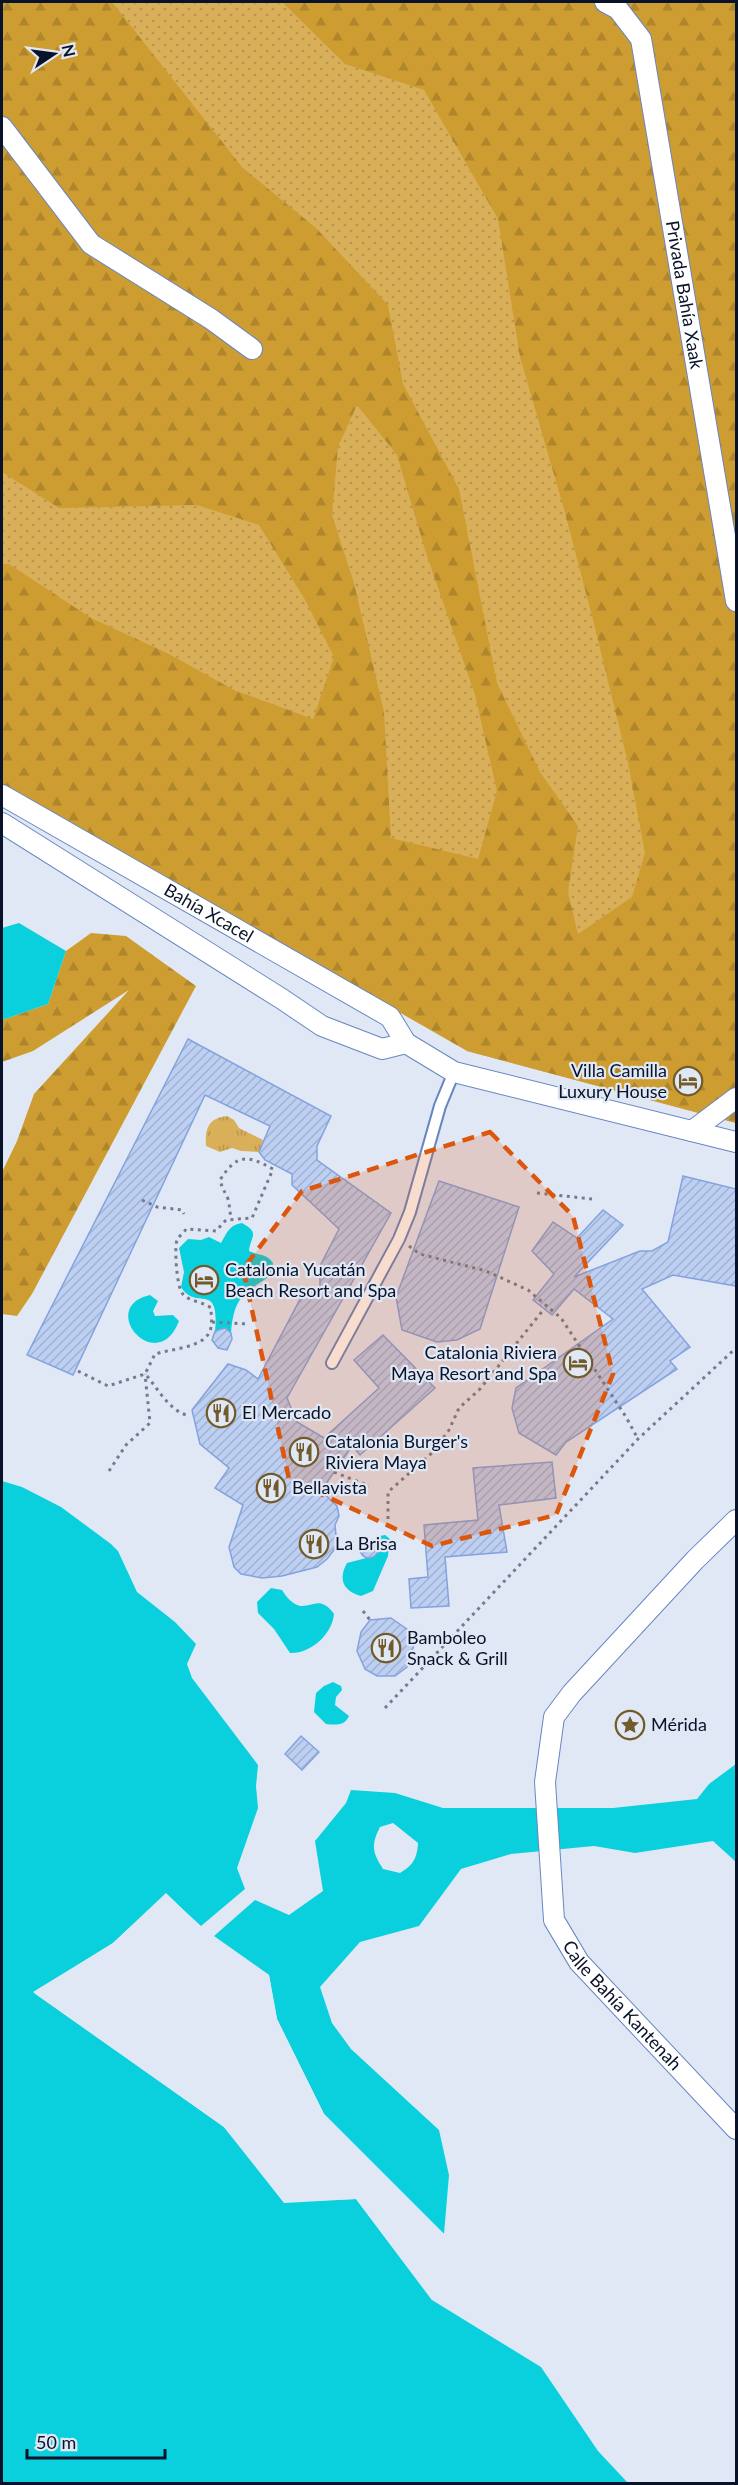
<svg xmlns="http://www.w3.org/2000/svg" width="738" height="2485" viewBox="0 0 738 2485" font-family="Lato,sans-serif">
  <defs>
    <pattern id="grass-dots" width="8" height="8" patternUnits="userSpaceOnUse" patternTransform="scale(1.5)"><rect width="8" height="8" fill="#d9af59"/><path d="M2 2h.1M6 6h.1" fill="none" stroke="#b9964d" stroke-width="1.8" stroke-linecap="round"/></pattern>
    <pattern id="forest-firs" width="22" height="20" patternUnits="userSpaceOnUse" patternTransform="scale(1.5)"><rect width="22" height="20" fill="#ce9d31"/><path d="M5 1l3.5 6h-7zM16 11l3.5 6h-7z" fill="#af862b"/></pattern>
    <pattern id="park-tufts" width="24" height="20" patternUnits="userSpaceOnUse" patternTransform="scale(1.5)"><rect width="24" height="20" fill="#d9af59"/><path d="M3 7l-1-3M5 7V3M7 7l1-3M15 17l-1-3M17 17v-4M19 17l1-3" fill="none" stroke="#b9964d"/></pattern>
    <pattern id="building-hatch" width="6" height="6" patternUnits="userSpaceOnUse" patternTransform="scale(1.5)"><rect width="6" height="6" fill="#bdd0f3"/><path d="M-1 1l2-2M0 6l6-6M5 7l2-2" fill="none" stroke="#a1b2d0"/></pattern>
  </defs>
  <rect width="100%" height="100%" fill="#e1e8f5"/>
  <path fill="url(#grass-dots)" d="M57,2h311l144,116 224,1005 -269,-72 -465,-433v-273z"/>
  <g fill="url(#forest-firs)" fill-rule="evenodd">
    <path d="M2,2h110l130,165 75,62 71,76 15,79 56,105 38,194 43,89 38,54 -10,66 10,42 54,-37 13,-44 -17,-90 -35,-143 -29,-111 -44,-152 -22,-138 -74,-129 -79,-26 -63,-62h454v1121l-269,-72 -465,-266v-221h7l82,54 78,36 65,36 79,29 21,-62 -30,-59 -45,-73 -62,-20 -138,3 -57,-36zM357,405l40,50 29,98 49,142 22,96 -19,68 -87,-21 -7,-126 -30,-129 -22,-68 6,-68z"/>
    <path d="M91,933l35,3 70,50 -164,308 -15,22 -15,-2v-142l15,-31 17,-47 95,-104 -96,61 -31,11v-42l46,-16 18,-53z"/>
  </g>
  <path fill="url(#park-tufts)" d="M227,1116l7,4 5,8 24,12 -4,12 -18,-1 -9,-3 -12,4 -14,-6c-1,-17 2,-28 21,-30z"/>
  <g fill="#0ad0de" fill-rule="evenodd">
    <path d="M19,923l47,28 -18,53 -46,16v-92z"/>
    <path d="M242,1223c19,10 8,14 7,28 10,5 17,2 24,12l-3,13c-27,18 -36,21 -39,57l-6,-5 -10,3c5,-51 -19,-19 -34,-44l3,-15 -5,-24 9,-9 13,1 8,-3 12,6c6,-10 8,-18 21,-20z"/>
    <path d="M150,1295l8,6 -5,10 2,5 18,-1 6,6c-22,57 -83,-14 -29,-26z"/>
    <path d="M2,1481l20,6 39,20 50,37 7,7 19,41 38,30 21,22 -9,20 5,14 66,87 -2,21 2,22 -21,60 8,21 -44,37 -35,-32 -53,49 -79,50 190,134 60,75 72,-3 76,101 109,67 57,84 30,32h-626z"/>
    <path d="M385,1535l5,4 -2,17 -15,35 -12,5c-18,-5 -23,-17 -14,-33l27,-7 4,-5 -1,-6 3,-1v-8z"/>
    <path d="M271,1588l11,2c23,36 32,-4 52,24 -2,21 -24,40 -44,39l-16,-24 -16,-16 -1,-11z"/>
    <path d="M333,1682l8,4 1,4 -6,7 -1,8 14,11c-4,10 -14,9 -23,8l-12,-12 2,-19 8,-7z"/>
    <path d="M736,1764v98l-23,-21 -78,12 -41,-7 -83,8 -50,15 -42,57 -59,16 -40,45 12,36 19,26 88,81 10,45 -5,59 -120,-120 -47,-95 -8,-44 -55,-39 41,-36 34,15 34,-24 -8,-50 31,-38 5,-13 44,3 48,15h170l84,-9 12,-15zM393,1823l25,20c-1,16 -5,22 -18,30l-17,-4c-11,-17 -12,-24 -3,-42z"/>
  </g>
  <g fill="#e1e8f5">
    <path d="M166,1893l37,36h-4l-33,-32 -51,48 -76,48 187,131 60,75 72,-3 75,100 -1,4 -76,-101 -72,4 -60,-76 -191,-135 80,-49z"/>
    <path d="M211,1935l58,40 8,44 47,95 120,120 -1,3 -121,-121 -48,-96 -8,-43 -54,-38z"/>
  </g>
  <g fill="url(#building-hatch)" stroke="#83a2df" stroke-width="1.5">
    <path d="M188,1039l143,77 -14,30v14l74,53 -104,185 10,24 27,16 55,-50 -25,-28 29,-25 52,53 -75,67 -8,-9 -31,45 16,15 2,10 -4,9 2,21 -10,13 -10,8 -35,9 -20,2 -21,-4 -7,-7 -5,-20 14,-42 -28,-17 14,-20 -29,-24 -8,-34 36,-46 18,6 12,9 48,-91 14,4v-26l19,-37 -47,-44v-11l-27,-14 -6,-8 11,-26 -65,-31 -132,280 -46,-20z"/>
    <path d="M683,1176l53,13v97l-63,-11 -31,14 48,58 -20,14 7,8 -111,73 -10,13 -37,-22 -7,-25 4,-20 97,-69 -39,-30 -22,26 -19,-15 21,-26 -22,-23 21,-29 24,16 26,-28 20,15 -49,52 66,-26h12l16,-9z"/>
    <path d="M439,1181l80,26 -39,122 -23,11 -20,2 -35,-12 -6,-33z"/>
    <path d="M225,1328l6,5 1,6 -5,11 -9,-2 -6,-8 3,-9z"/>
    <path d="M552,1462l4,36 -57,7 8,47 -62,5 4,49 -38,2 -2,-29 19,-2 -4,-52 54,-5 -5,-52z"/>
    <circle cx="369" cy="1549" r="9"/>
    <path d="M391,1618l20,14 3,13 -7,22 -12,9h-18l-12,-7 -8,-18 4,-19 9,-12z"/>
    <path d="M301,1736l18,16 -17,18 -17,-16z"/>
  </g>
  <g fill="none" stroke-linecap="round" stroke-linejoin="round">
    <g stroke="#6886c1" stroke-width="14">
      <path id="service" d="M332,1363l67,-124 11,-27 30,-106 14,-34"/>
    </g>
    <g stroke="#6886c1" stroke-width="22">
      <g id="minor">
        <path id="s1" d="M605,2l13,7 23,30 95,562"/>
        <path d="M2,127l89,117 120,75 41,30"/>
        <path id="s2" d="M2,795l388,222 16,26 48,29 282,70"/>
        <path d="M2,823l280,176 40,27 60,23 24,-6"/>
        <path d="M692,1131l44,-33"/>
        <path id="s3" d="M736,1520l-41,40 -123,133 -18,24 -9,65 9,138 25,42 157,167"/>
      </g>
    </g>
    <g stroke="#737c8d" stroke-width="3" stroke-dasharray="3 4.5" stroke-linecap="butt">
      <path d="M537,1193l55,6"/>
      <path d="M142,1200l15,7 25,3 2,4"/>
      <path d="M409,1246l11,8 66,17 42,19 33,28 65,99 12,22"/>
      <path d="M212,1322l36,2"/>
      <path d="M78,1371l30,15 37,-12 10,-20c15,-5 46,-6 54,-21 4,-7 2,-17 2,-25 -9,-7 -22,-6 -29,-15 -5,-6 -8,-45 -5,-53 1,-3 7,-7 9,-11l30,2 10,-11 26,-2 21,-49c-25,-14 -36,-16 -53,11 2,8 5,12 8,19 2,7 1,13 4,20"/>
      <path d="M147,1376c10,12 24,36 40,39"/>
      <path d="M109,1471l17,-26 24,-22 -5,-49"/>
      <path d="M334,1472l35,14"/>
      <path d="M388,1519v-27l46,-41 15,-21 10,-22 21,-19 64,-80"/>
      <path d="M363,1611l7,9"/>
      <path d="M385,1708l253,-269 98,-91"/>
    </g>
    <use href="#service" stroke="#fff" stroke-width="10"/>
    <use href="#minor" stroke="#fff" stroke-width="20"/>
  </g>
  <path fill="#dd560d" fill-opacity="0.2" stroke="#dd560d" stroke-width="4.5" stroke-dasharray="12 8" stroke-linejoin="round" d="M490,1132l83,84 40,158 -57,141 -124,31 -143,-67 -46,-210 59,-78z"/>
  <defs>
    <g id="hotel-ring" transform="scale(1.5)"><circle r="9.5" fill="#e1e8f5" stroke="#725b2b" stroke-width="1.5"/><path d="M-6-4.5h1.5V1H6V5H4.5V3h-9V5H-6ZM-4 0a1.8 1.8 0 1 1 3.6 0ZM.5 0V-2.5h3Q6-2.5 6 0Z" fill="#725b2b"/></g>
    <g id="restaurant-ring" transform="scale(1.5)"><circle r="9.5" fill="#e1e8f5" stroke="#725b2b" stroke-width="1.5"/><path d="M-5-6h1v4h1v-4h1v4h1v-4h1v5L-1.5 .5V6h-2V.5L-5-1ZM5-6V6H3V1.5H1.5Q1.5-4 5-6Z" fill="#725b2b"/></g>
    <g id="sight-ring" transform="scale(1.5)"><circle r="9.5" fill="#e1e8f5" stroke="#725b2b" stroke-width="1.5"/><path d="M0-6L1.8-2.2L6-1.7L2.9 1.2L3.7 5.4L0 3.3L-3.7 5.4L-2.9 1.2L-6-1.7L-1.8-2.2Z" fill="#725b2b"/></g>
  </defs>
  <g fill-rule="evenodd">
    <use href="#hotel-ring" x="688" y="1081"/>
    <use href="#hotel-ring" x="204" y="1280"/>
    <use href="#hotel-ring" x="578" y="1363"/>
    <use href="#restaurant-ring" x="221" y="1413"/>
    <use href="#restaurant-ring" x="304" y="1452"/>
    <use href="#restaurant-ring" x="271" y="1488"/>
    <use href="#restaurant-ring" x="314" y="1544"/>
    <use href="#restaurant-ring" x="386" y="1648"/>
    <use href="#sight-ring" x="630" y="1725"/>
  </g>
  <g text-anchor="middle" stroke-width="4.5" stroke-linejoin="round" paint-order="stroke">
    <g font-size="18" fill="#081329" stroke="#e1e8f5">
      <text dy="6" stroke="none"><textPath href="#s1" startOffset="312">Privada Bahía Xaak</textPath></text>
      <text dy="6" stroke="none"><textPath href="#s2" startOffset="238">Bahía Xcacel</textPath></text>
      <text dy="6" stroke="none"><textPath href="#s3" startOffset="582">Calle Bahía Kantenah</textPath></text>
    </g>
    <g font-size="18" fill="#081329" stroke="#e1e8f5" text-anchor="start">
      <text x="667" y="1077" text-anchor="end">Villa Camilla<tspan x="667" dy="21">Luxury House</tspan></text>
      <text x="225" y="1276">Catalonia Yucatán<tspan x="225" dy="21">Beach Resort and Spa</tspan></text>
      <text x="557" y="1359" text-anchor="end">Catalonia Riviera<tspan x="557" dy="21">Maya Resort and Spa</tspan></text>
      <text x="242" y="1419">El Mercado</text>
      <text x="325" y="1448">Catalonia Burger's<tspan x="325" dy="21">Riviera Maya</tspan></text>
      <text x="292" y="1494">Bellavista</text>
      <text x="335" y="1550">La Brisa</text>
      <text x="407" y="1644">Bamboleo<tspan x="407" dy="21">Snack &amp; Grill</tspan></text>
      <text x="651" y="1731">Mérida</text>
    </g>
  </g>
  <rect width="738" height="2485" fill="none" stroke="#081329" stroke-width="6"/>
  <g transform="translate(54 54) rotate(77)" stroke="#e1e8f5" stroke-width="4.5" paint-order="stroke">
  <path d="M0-4.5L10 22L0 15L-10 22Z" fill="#081329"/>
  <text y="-9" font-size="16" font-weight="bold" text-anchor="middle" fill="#081329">N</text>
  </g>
  <path d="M27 2449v9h138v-9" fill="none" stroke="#081329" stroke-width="3"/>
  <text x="36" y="2449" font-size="18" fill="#081329" stroke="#e1e8f5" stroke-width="4.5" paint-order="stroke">50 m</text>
</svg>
